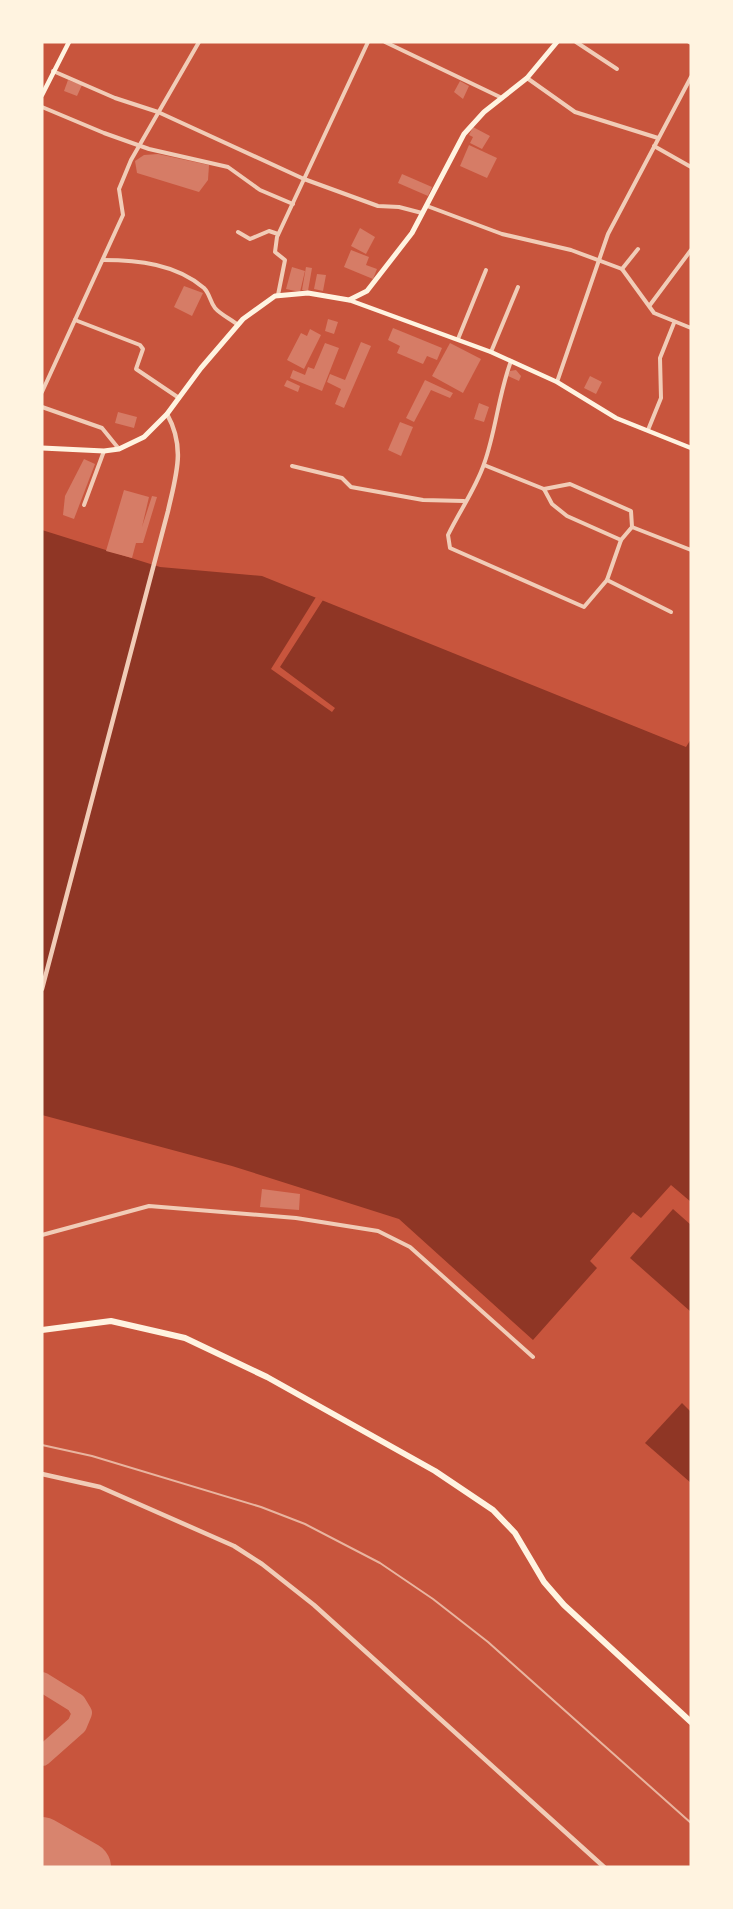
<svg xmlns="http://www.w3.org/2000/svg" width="733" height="1909" viewBox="0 0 733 1909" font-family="Roboto,sans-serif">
  <rect width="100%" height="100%" fill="#c8553d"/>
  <g fill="#8f3625">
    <path d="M42,530l118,37 102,9 424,171 5,-8v463l-20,-17 -30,33 -8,-6 -43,49 7,7 -64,72 -134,-121 -167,-53 -190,-51z"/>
    <path d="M673,1209l18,16v87l-61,-54z"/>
    <path d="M682,1403l9,9v71l-46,-40z"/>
  </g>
  <path fill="#c8553d" d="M316,597l7,3 -43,67 55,41 -3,4 -61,-43z"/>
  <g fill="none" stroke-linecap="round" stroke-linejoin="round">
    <path stroke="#d8846e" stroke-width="20" d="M42,1682l34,21 6,10 -5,12 -35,31"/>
    <path stroke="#d8846e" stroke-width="50" d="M42,1842l44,25"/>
  </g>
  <g fill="#d67c66">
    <path d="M68,80l14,5 -5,11 -13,-5z"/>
    <path d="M460,81l9,5 -6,13 -9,-7z"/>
    <path d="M473,127l17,9 -8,13 -12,-6 3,-6 -4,-2z"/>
    <path d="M469,145l28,13 -10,20 -27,-12z"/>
    <path d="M158,154l51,11 -1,15 -9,12 -62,-19 -2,-12 9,-6z"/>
    <path d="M402,174l30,13 -4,9 -30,-13z"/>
    <path d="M360,228l15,9 -9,17 -15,-8z"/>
    <path d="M351,250l18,7 -3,8 11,4 -4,10 -29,-12z"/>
    <path d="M292,267l13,4 -5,21 -14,-3z"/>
    <path d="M306,267l6,1 -4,23 -6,-1z"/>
    <path d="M317,274l9,1 -3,16 -9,-2z"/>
    <path d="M184,286l19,7 -11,23 -18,-9z"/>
    <path d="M328,319l10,3 -4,12 -9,-3z"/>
    <path d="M393,328l49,20 -5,12 -10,-4 -4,8 -26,-11 3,-7 -12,-6z"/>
    <path d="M310,329l11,6 -17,34 -17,-9 14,-27 6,3z"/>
    <path d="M361,342l10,4 -27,62 -9,-4 6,-15 -14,-7 3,-8 15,6z"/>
    <path d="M325,343l14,5 -17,43 -32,-13 3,-8 12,5 3,-8 6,2z"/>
    <path d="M450,343l31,16 -18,34 -31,-17z"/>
    <path d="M516,370l5,6 -2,5 -11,-5 2,-5z"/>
    <path d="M590,376l12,6 -6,12 -12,-6z"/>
    <path d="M287,380l13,6 -2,6 -14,-6z"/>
    <path d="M425,380l28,13 -3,5 -19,-8 -17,32 -8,-4z"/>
    <path d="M479,403l10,4 -5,15 -10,-3z"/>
    <path d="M118,412l19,5 -3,11 -19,-5z"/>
    <path d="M400,422l13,5 -12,29 -13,-6z"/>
    <path d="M84,459l11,5 -21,55 -11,-4 2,-19z"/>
    <path d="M124,490l25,7 -7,30 10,-31 5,1 -14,46h-7l-4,15 -26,-7z"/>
    <path d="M262,1189l38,5 -1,16 -39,-3z"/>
  </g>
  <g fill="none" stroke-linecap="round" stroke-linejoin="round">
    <g stroke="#f1ccb7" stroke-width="4">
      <path d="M385,42l117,56"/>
      <path d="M576,42l41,27"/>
      <path d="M689,42l2,1"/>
      <path d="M53,71l62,27 43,14 146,67 74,27 21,1 23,6"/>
      <path d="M527,78l48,34 83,26"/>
      <path d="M42,107l62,26 45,16 79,18 32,23 33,14"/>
      <path d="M654,146l37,21"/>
      <path d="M427,206l75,28 69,16 51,19 32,44 37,15"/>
      <path d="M238,232l12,7 19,-8 9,3"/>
      <path d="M103,260c35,0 73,4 101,28 6,6 6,14 11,20 6,7 16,11 23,17"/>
      <path d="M622,269l16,-20"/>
      <path d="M278,295l7,-35 -10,-8 2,-15 91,-195"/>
      <path d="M650,305l41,-55"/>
      <path d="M75,320l65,25 3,4 -7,20 43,29"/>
      <path d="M458,339l28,-69"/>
      <path d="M491,352l27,-65"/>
      <path d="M511,361c-13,35 -15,70 -27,103 -8,24 -25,48 -36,71l2,13 134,59 23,-27 14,-40 11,-13 59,23"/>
      <path d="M557,382l51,-148 83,-157"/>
      <path d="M42,392l81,-177 -4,-26 12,-29 68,-118"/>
      <path d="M42,407l60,21 17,21"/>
      <path d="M648,430l13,-32 -1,-40 14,-35"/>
      <path d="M484,465l60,24 8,15 15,12 54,24"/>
      <path d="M292,466l50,12 9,9 72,13 41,1"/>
      <path d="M544,489l26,-5 61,27 1,16"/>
      <path d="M84,505l20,-54"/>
      <path d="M607,580l64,32"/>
      <path d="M42,1235l107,-29 147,12 82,13 32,16 123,110"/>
    </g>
    <g stroke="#f1ccb7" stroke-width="4.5">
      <path d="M42,989l126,-478c8,-36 18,-63 -1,-97"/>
      <path d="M42,1474l58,13 134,59 28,18 52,41 290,262"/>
    </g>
    <g stroke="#fff3e0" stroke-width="4.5">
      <path d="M42,95l27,-53"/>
      <path d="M349,300l142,52 66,30 59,36 75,30"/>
    </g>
    <path stroke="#fff3e0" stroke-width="5" d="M42,448l62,3 15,-2 25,-12 23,-23 34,-46 42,-49 32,-23 33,-3 41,7 18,-9 45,-58 52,-99 20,-22 43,-34 30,-36"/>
    <path stroke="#fff3e0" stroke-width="6" d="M42,1330l69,-9 74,17 82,39 168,94 58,39 22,23 29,49 20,23 127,117"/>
    <path stroke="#e9b49f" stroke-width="2" d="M42,1445l50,11 169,51 44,17 75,39 53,36 55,43 203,181"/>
  </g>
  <rect width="733" height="1909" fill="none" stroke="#fff3e0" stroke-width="87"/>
</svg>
